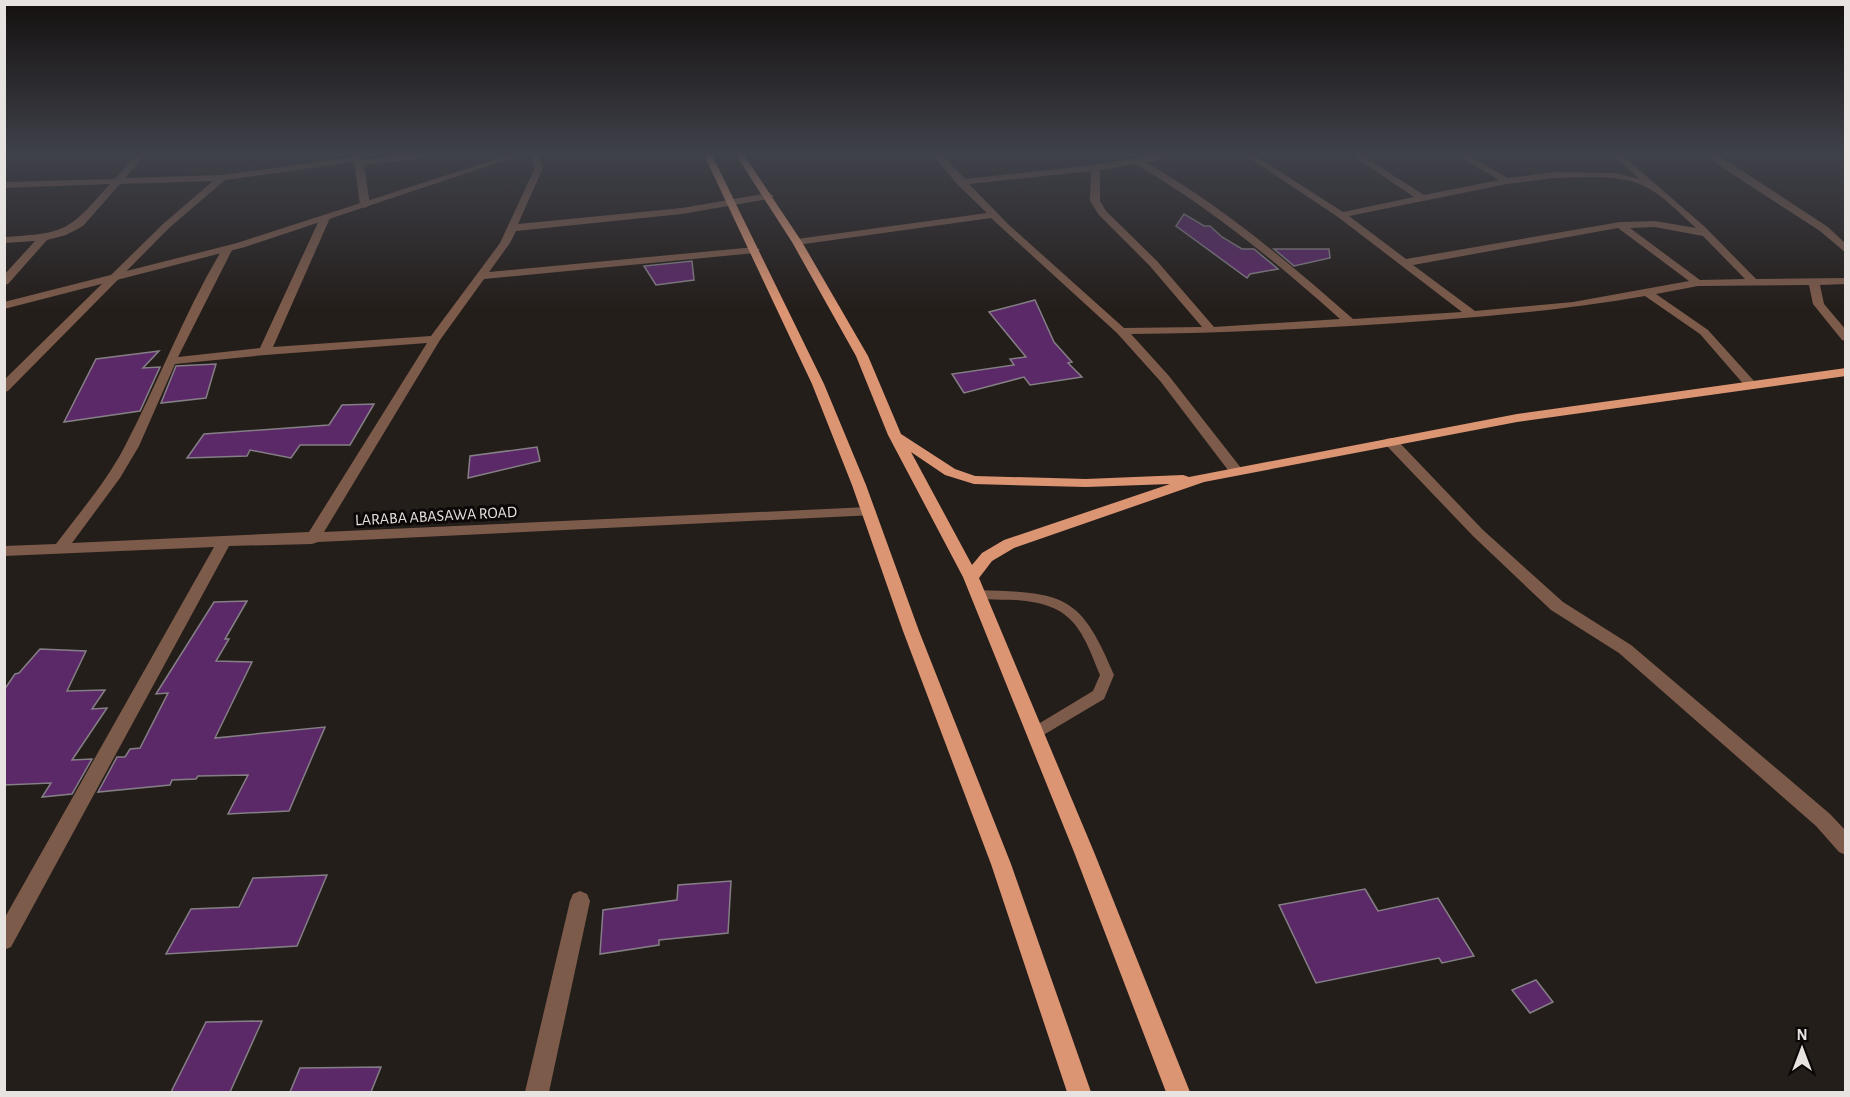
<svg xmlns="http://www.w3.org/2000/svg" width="1850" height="1097" viewBox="0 0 1850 1097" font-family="'Alegreya Sans',sans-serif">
  <rect width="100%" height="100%" fill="#241e1b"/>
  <g fill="#5c2968" stroke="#847f85" stroke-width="1.5">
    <path d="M1184,214l20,12h6l12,11 20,12h12l24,20 -28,5 -3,4 -71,-52z"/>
    <path d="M1274,249h55l1,9 -36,8z"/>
    <path d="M692,261l2,19 -38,5 -12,-19z"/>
    <path d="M1035,300l19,42 18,20 -4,1 14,14 -52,8 -6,-8 -60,16 -12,-19 62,-9 -4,-6 16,-2 -37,-45z"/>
    <path d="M159,351l-16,17 17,-1 -20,44 -76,11 32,-63z"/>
    <path d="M216,364l-10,34 -45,5 15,-37z"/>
    <path d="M374,404l-24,41h-50l-9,13 -41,-8 -3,6 -60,2 17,-24 125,-9 13,-20z"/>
    <path d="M537,447l3,14 -72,17 2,-22z"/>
    <path d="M247,601l-22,38h4l-13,22 36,1 -37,76 110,-11 -36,84 -61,3 20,-39 -50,1 -2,3 -24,1 -2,5 -72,7 19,-35h8l5,-8 10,-1 28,-55 -12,1 58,-92z"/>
    <path d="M40,649l46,2 -19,40 38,-1 -13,19 15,-1 -35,52 20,-1 -20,35 -30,3 9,-14 -47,2v-95l11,-16 4,-1z"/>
    <path d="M327,875l-30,71 -131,8 25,-45 48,-2 14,-29z"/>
    <path d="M731,881l-3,52 -69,7v5l-59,9 3,-44 74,-10 1,-15z"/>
    <path d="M1365,889l13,22 60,-13 36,58 -32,7 -3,-5 -123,25 -37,-78z"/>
    <path d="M1536,980l17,22 -23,11 -18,-23z"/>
    <path d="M262,1021l-32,71h-59l35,-70z"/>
    <path d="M381,1067l-10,25h-81l10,-24z"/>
  </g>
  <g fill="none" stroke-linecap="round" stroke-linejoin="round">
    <path fill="#7d5b4a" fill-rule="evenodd" d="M978,590c85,3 102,3 136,85l-10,24 -64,38 -5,2 -5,-2 -2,-4 2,-4 63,-38 7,-16c-19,-48 -28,-71 -84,-75 -14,-1 -29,1 -42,-3l-2,-3 2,-3z"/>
    <g fill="#7d5b4a" fill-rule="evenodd">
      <path d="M137,155h8l-20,23 97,-3 132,-18v-2h8l1,5 43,-5h23l-4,3 -61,7 6,40 -5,3 -5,-3 -6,-43 -129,18 -56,48 -161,163 -4,1v-12l159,-156 50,-43 -93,3 -37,42 -17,9 -19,5 -39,44 -4,1v-10l31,-34 -31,2v-6c64,-4 64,-6 106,-53l-106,4v-6l111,-3z"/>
      <path d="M530,155h8l5,13 -25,56 164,-16 87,-15 5,3 -5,3 -87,15 -166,17 -6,12 -21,29 266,-25 5,3 -5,3 -271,26 -44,61 -116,192 545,-25 5,2 2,3 -2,3 -556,27 -6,2 -83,2 -218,401 -7,3v-31l210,-372 -210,9v-10l52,-2c24,-32 51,-63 69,-98 34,-65 60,-135 98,-198l9,2 -54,107 82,-9 60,-130 5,-3 5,3 -57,129 158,-11 69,-93 35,-75zM427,343l-118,189 -237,11 48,-65 19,-32 36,-82 90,-9z"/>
      <path d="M933,155h9l23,24 131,-14 62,-10h17l-4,3 -26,4c76,43 142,99 208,157l109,-7 -124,-95 -93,-62h9l89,57 71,-15 -62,-42h9l63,40 75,-15 -42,-25h10l41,23 46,-6 61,1 24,6 -26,-24h9l83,72 51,52 90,-1v6l-26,1 4,19 22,26v11l-4,-1 -29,-36 -4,-19 -111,1 -42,8 52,36 46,51 2,3 -6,4 -4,-1 -46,-53 -55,-38c-98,17 -196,24 -295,30 -73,4 -146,8 -219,8l38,42 72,92 2,3 -2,3h-10l-70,-92 -44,-49 -126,-115 -194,27 -5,-3 5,-3 190,-26 -30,-29zM1135,164c75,43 141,98 205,155l-126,8 -57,-66 -51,-50 -6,-10v-31zM1091,171l-1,30 9,14 50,50 53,62 -78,1 -115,-103 -40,-41zM1554,178c28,0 61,-4 88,7 20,9 38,29 54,43l-41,-7 -35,1 -214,37 -57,-43 158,-32zM1655,227l48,9 42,43 -45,1 -70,-52zM1618,228l71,53 -116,21 -98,9 -62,-46z"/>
      <path d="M1709,155h9l110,72 18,17v9l-26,-22 -103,-67z"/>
      <path d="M1391,438l5,1 87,91 80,72 68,43 199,169 16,17v24l-7,-3 -23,-26 -197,-173 -68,-43 -78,-74 -87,-91 -2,-3 2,-3z"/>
      <path d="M580,891l7,3 3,7 -41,191h-24l45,-191 3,-7z"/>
    </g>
    <path fill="#7d5b4a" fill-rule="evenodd" d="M509,155h12l-276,92 -241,62v-7l233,-59z"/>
    <g fill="#dc9573" fill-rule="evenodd">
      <path d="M704,155h8l112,229 42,101 53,146 92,233 80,228h-24l-76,-228 -88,-233 -51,-146 -40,-101z"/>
      <path d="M736,155h8l58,87 66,114 33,78 54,35 20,7 111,3 97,-4 6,2 328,-63 329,-46v8l-329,46 -313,60 -190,66 -22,13 -13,17 115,274 96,240h-24l-92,-240 -111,-275 -75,-142 -32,-79 -64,-114zM911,452l34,23 29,9 112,3 84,-3 -166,56 -22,13 -10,12z"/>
    </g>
  </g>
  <linearGradient id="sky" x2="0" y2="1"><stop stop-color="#14100f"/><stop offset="0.5" stop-color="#3f414a"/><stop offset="1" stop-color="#3f414a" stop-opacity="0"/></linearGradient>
  <rect width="1850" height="308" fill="url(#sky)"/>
  <g text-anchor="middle" stroke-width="6" stroke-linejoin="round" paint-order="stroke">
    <g font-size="16" fill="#e7e3e1" stroke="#0b0807">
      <text transform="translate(436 515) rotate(-3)" y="6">LARABA ABASAWA ROAD</text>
    </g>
  </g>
  <rect width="1850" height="1097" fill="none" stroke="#e7e3e1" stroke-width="12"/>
  <g transform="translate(1802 1049)" stroke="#0b0807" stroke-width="4.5" paint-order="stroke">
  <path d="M0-4.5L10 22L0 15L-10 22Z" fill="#e7e3e1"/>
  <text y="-9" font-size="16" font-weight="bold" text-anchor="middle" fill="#e7e3e1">N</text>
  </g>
</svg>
